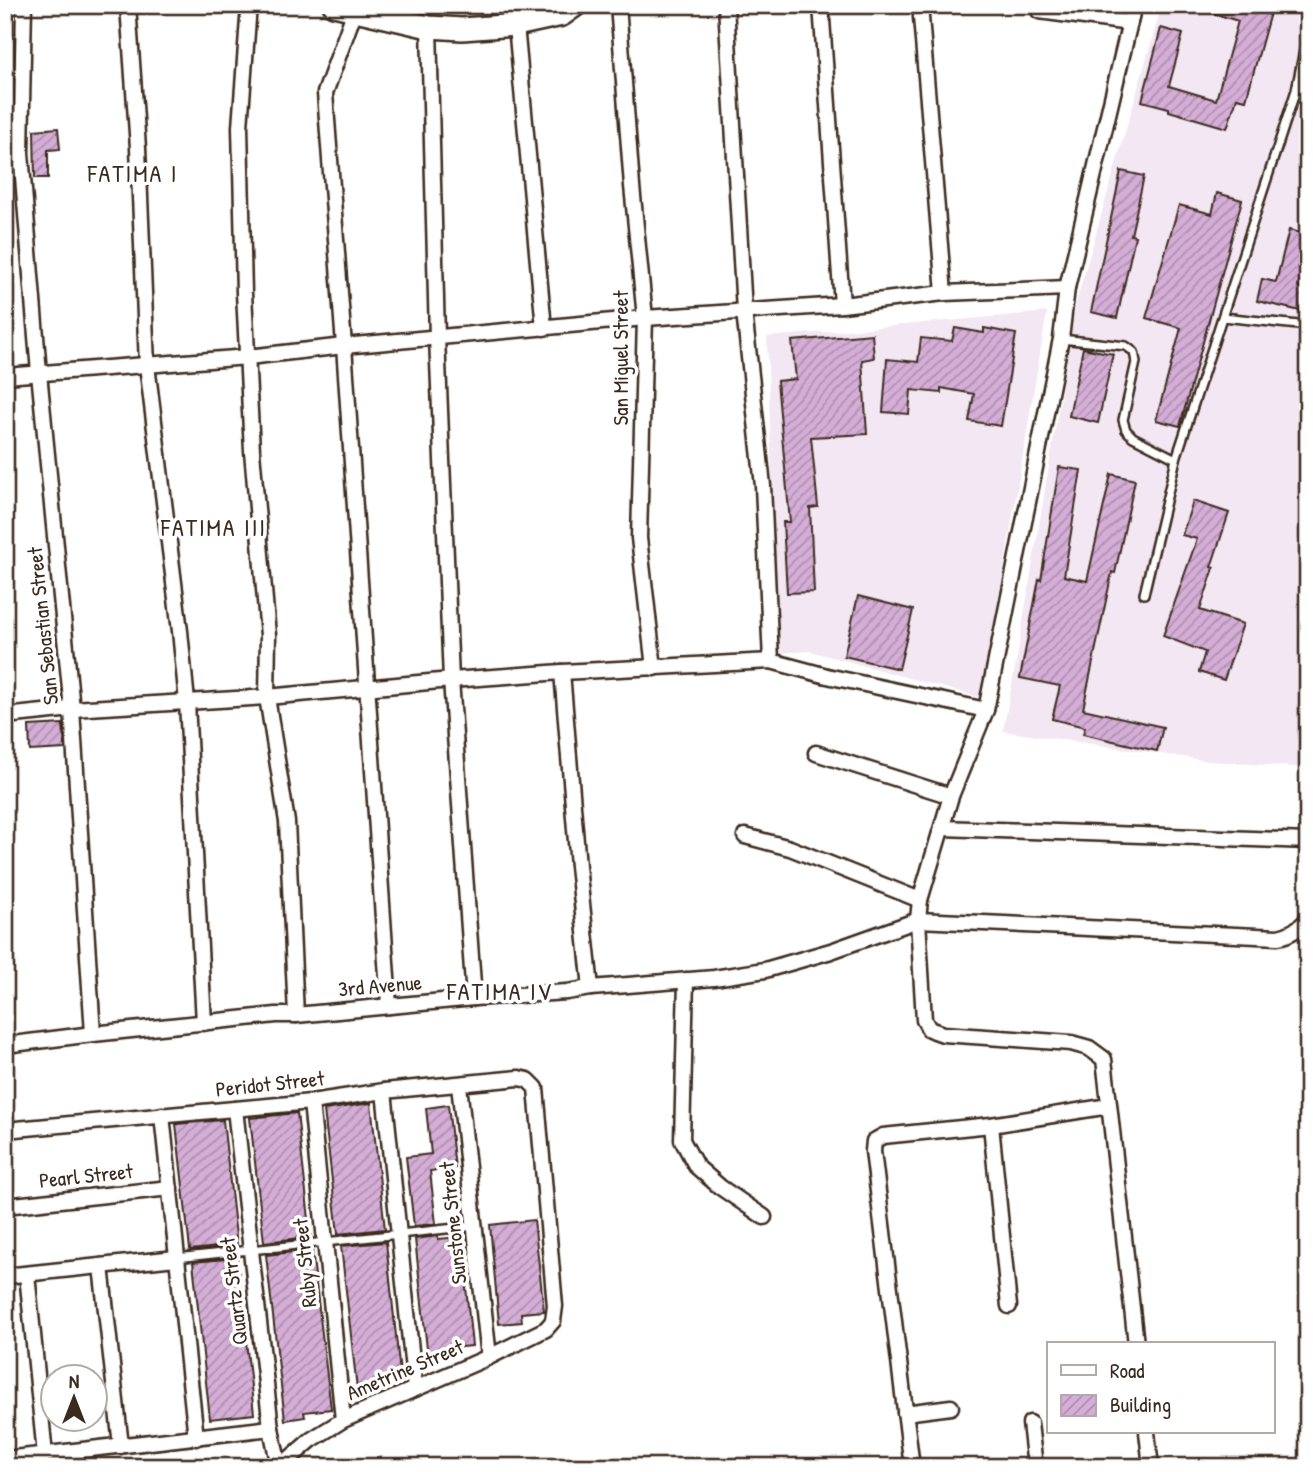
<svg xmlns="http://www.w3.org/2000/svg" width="1313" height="1472" viewBox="0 0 1313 1472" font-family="'Patrick Hand',sans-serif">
  <defs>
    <pattern id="building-hatch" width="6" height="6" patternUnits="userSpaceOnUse" patternTransform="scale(1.75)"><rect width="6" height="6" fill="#d5aed7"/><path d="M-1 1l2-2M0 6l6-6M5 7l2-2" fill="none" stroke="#ae8eae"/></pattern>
  </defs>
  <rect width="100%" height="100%" fill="#fff"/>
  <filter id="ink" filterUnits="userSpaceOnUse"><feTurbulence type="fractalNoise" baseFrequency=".0143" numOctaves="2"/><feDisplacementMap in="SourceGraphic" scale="14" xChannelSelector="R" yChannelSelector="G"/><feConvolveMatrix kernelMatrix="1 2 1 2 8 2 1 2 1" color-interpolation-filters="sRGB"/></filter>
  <g filter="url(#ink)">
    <g fill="#f2e7f3">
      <path d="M1162,5h146v763l-98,-7 -207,-30 14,-74 60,-358z"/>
      <path d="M1047,312l-65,386 -172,-47 -32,2 -11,-316z"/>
    </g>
    <g fill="url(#building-hatch)" stroke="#3b2a1e" stroke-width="2">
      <path d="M1196,5h60l15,4 -25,91 -9,-2 -10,30 -58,-17v-3l-27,-7 19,-73 22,6 -14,52 47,14 22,-79 -42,-13z"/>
      <path d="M58,128l2,21 -12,1v28h-13l-1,-48z"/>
      <path d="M1121,171l23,5 -13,59 4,1 -18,82 -26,-6z"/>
      <path d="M1217,193l25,7 -62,226 -24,-6 25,-92 -35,-10 33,-113 33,9z"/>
      <path d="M1289,230l19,5v12l-10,40 10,3v10l-3,12 -48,-11 5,-22 14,3z"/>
      <path d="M955,328l29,5v-5l32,6 -15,92 -32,-5 5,-27 -33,-6v5l-30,-3 -2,24 -26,-2 4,-53 31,3 3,-24 31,3z"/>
      <path d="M872,334l2,24 -12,2 5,74 -56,3 7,70 -8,1 4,84 -27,1 -4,-71h7l-13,-141 19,-2 -4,-38z"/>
      <path d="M1083,348l30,6 -15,69 -29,-7z"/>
      <path d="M1059,467l22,3 -17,106 23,5 24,-107 24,6 -20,93 -3,-1 -29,137 80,18 -6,24 -74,-17 2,-7 -33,-8 8,-33 -40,-8 19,-99 2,1z"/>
      <path d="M1193,501l36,12 -18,54 3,1 -14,42 43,14 -19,56 -25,-8 6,-20 -42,-16 34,-97 -15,-4z"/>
      <path d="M858,596l55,14 -14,59 -55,-13z"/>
      <path d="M63,724l2,25 -35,2 -1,-25z"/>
      <path d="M371,1103l14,126 -47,5 -14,-124z"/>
      <path d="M448,1105l7,63 -25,3 6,53 -22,2 -8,-69 25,-3 -5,-46z"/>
      <path d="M297,1113l14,124 -47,5 -14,-124z"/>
      <path d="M223,1120l14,125 -47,5 -14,-126z"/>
      <path d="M534,1220l10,91 -23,2 1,9 -23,2 -9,-99z"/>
      <path d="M438,1236v3l23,-2 11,109 -23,2 1,8 -22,2 -13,-119z"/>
      <path d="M386,1242l15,141 -44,6 -16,-143z"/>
      <path d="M312,1250l19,159 -27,3 1,5 -20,3 -19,-165z"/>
      <path d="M237,1258l17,156 -44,5 -17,-157z"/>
    </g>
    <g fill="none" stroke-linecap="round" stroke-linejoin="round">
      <g stroke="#3b2a1e" stroke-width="12">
        <g id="lane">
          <path d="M1223,317l85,9"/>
          <path d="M1061,339l65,7 8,6 2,10 -13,58 3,10 7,7 43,22"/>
          <path d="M1144,594l32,-135 120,-369 12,-60"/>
          <path d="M176,1258l298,-32"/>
        </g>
      </g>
      <g stroke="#3b2a1e" stroke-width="19">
        <g id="street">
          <path d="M24,5l-3,148 18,220 33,336 21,325"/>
          <path d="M128,5l10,143 9,217 33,266 7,71 17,321"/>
          <path d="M249,5l-9,122 4,166 8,158 16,184 -1,62 20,125 9,193"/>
          <path d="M618,5l14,181 13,132 -6,220 15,130"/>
          <path d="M726,5l18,306 19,175 8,175"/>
          <path d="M821,5l21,300"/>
          <path d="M920,5l24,288"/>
          <path d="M1134,5l-67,283 -6,51 -75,371 -35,86 -31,104 -2,20 6,100 5,9 14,5 128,9 18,5 15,11 32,285"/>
          <path d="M355,10l-30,83 19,253 45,660"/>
          <path d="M1039,11l91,12"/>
          <path d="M516,25l28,303"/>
          <path d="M429,27l8,310 14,343 23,318"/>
          <path d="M5,376l243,-19 96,-11 301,-28 197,-13 102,-12 123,-5"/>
          <path d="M562,672l16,194 13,122"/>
          <path d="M5,716l67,-7 195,-12 184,-17 111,-8 209,-11 56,15 159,34"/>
          <path d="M816,753l135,43"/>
          <path d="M942,828l366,13"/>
          <path d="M745,836l45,12 130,52"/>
          <path d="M686,980l-4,160 14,26 24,21 44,30"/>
          <path d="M5,1045l88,-11 183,-19h20l178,-17 93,-6 24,-4 123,-10 51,-8 66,-19 87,-31 360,17c12,-2 21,-8 30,-18"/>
          <path d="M459,1085l30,272"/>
          <path d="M384,1091l31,298"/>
          <path d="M311,1102l32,318"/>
          <path d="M235,1109l36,319 8,39"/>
          <path d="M162,1115l34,323"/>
          <path d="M991,1125l18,181"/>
          <path d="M5,1130l306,-28 73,-11 135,-13 9,2 8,8 19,218 -2,15 -7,8 -57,28 -146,63 -32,20 -31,27"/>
          <path d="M5,1206l165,-18"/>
          <path d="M101,1266l20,180"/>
          <path d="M27,1274l18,181"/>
          <path d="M5,1276l171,-18"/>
          <path d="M905,1413l46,-6"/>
          <path d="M1030,1423l5,44"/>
          <path d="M1147,1432l4,35"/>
          <path d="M5,1459l266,-31"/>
          <path d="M912,1467l-39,-316 1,-10 9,-5 108,-11 118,-19"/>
        </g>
      </g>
      <g stroke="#3b2a1e" stroke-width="26">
        <path id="secondary" d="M334,5l95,22 33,2 54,-4 46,-10 14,-10"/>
      </g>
      <use href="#lane" stroke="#fff" stroke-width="7"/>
      <use href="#street" stroke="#fff" stroke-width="14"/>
      <use href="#secondary" stroke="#fff" stroke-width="21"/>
    </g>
  </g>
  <g text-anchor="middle" stroke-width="7" stroke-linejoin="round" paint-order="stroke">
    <g font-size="21" fill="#3b2a1e" stroke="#fff">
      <text transform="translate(621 358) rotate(-90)" y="7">San Miguel Street</text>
      <text transform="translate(43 626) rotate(-96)" y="7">San Sebastian Street</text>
      <text transform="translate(380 986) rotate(-5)" y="7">3rd Avenue</text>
      <text transform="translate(270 1084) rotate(-6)" y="7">Peridot Street</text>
      <text transform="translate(86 1176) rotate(-6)" y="7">Pearl Street</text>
      <text transform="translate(453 1223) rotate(-96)" y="7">Sunstone Street</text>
      <text transform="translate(305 1263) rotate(-96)" y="7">Ruby Street</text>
      <text transform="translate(234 1291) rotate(-97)" y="7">Quartz Street</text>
      <text transform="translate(405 1370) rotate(-23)" y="7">Ametrine Street</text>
    </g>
    <g font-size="24" letter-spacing="2" fill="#3b2a1e" stroke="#fff">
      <text x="133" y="182">FATIMA I</text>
      <text x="214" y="536">FATIMA III</text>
      <text x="500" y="1000">FATIMA IV</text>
    </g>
  </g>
  <rect width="1313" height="1472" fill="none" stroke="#fff" stroke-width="28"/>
  <rect x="14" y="14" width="1285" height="1444" fill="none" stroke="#3b2a1e" stroke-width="2.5" filter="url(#ink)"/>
  <rect x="1047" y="1342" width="228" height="91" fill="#ffffff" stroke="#b1aaa5" stroke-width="2"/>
  <rect x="1061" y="1365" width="35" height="10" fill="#ffffff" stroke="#b1aaa5" stroke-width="2"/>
  <text x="1110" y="1378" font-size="21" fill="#3b2a1e">Road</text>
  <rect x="1061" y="1395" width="35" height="21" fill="url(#building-hatch)" stroke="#b1aaa5" stroke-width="2"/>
  <text x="1110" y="1412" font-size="21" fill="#3b2a1e">Building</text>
  <g transform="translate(74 1398)"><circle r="33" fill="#ffffff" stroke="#b1aaa5" stroke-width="2"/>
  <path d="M0-5L12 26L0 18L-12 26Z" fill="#3b2a1e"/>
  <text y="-10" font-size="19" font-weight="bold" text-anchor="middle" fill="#3b2a1e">N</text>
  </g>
</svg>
